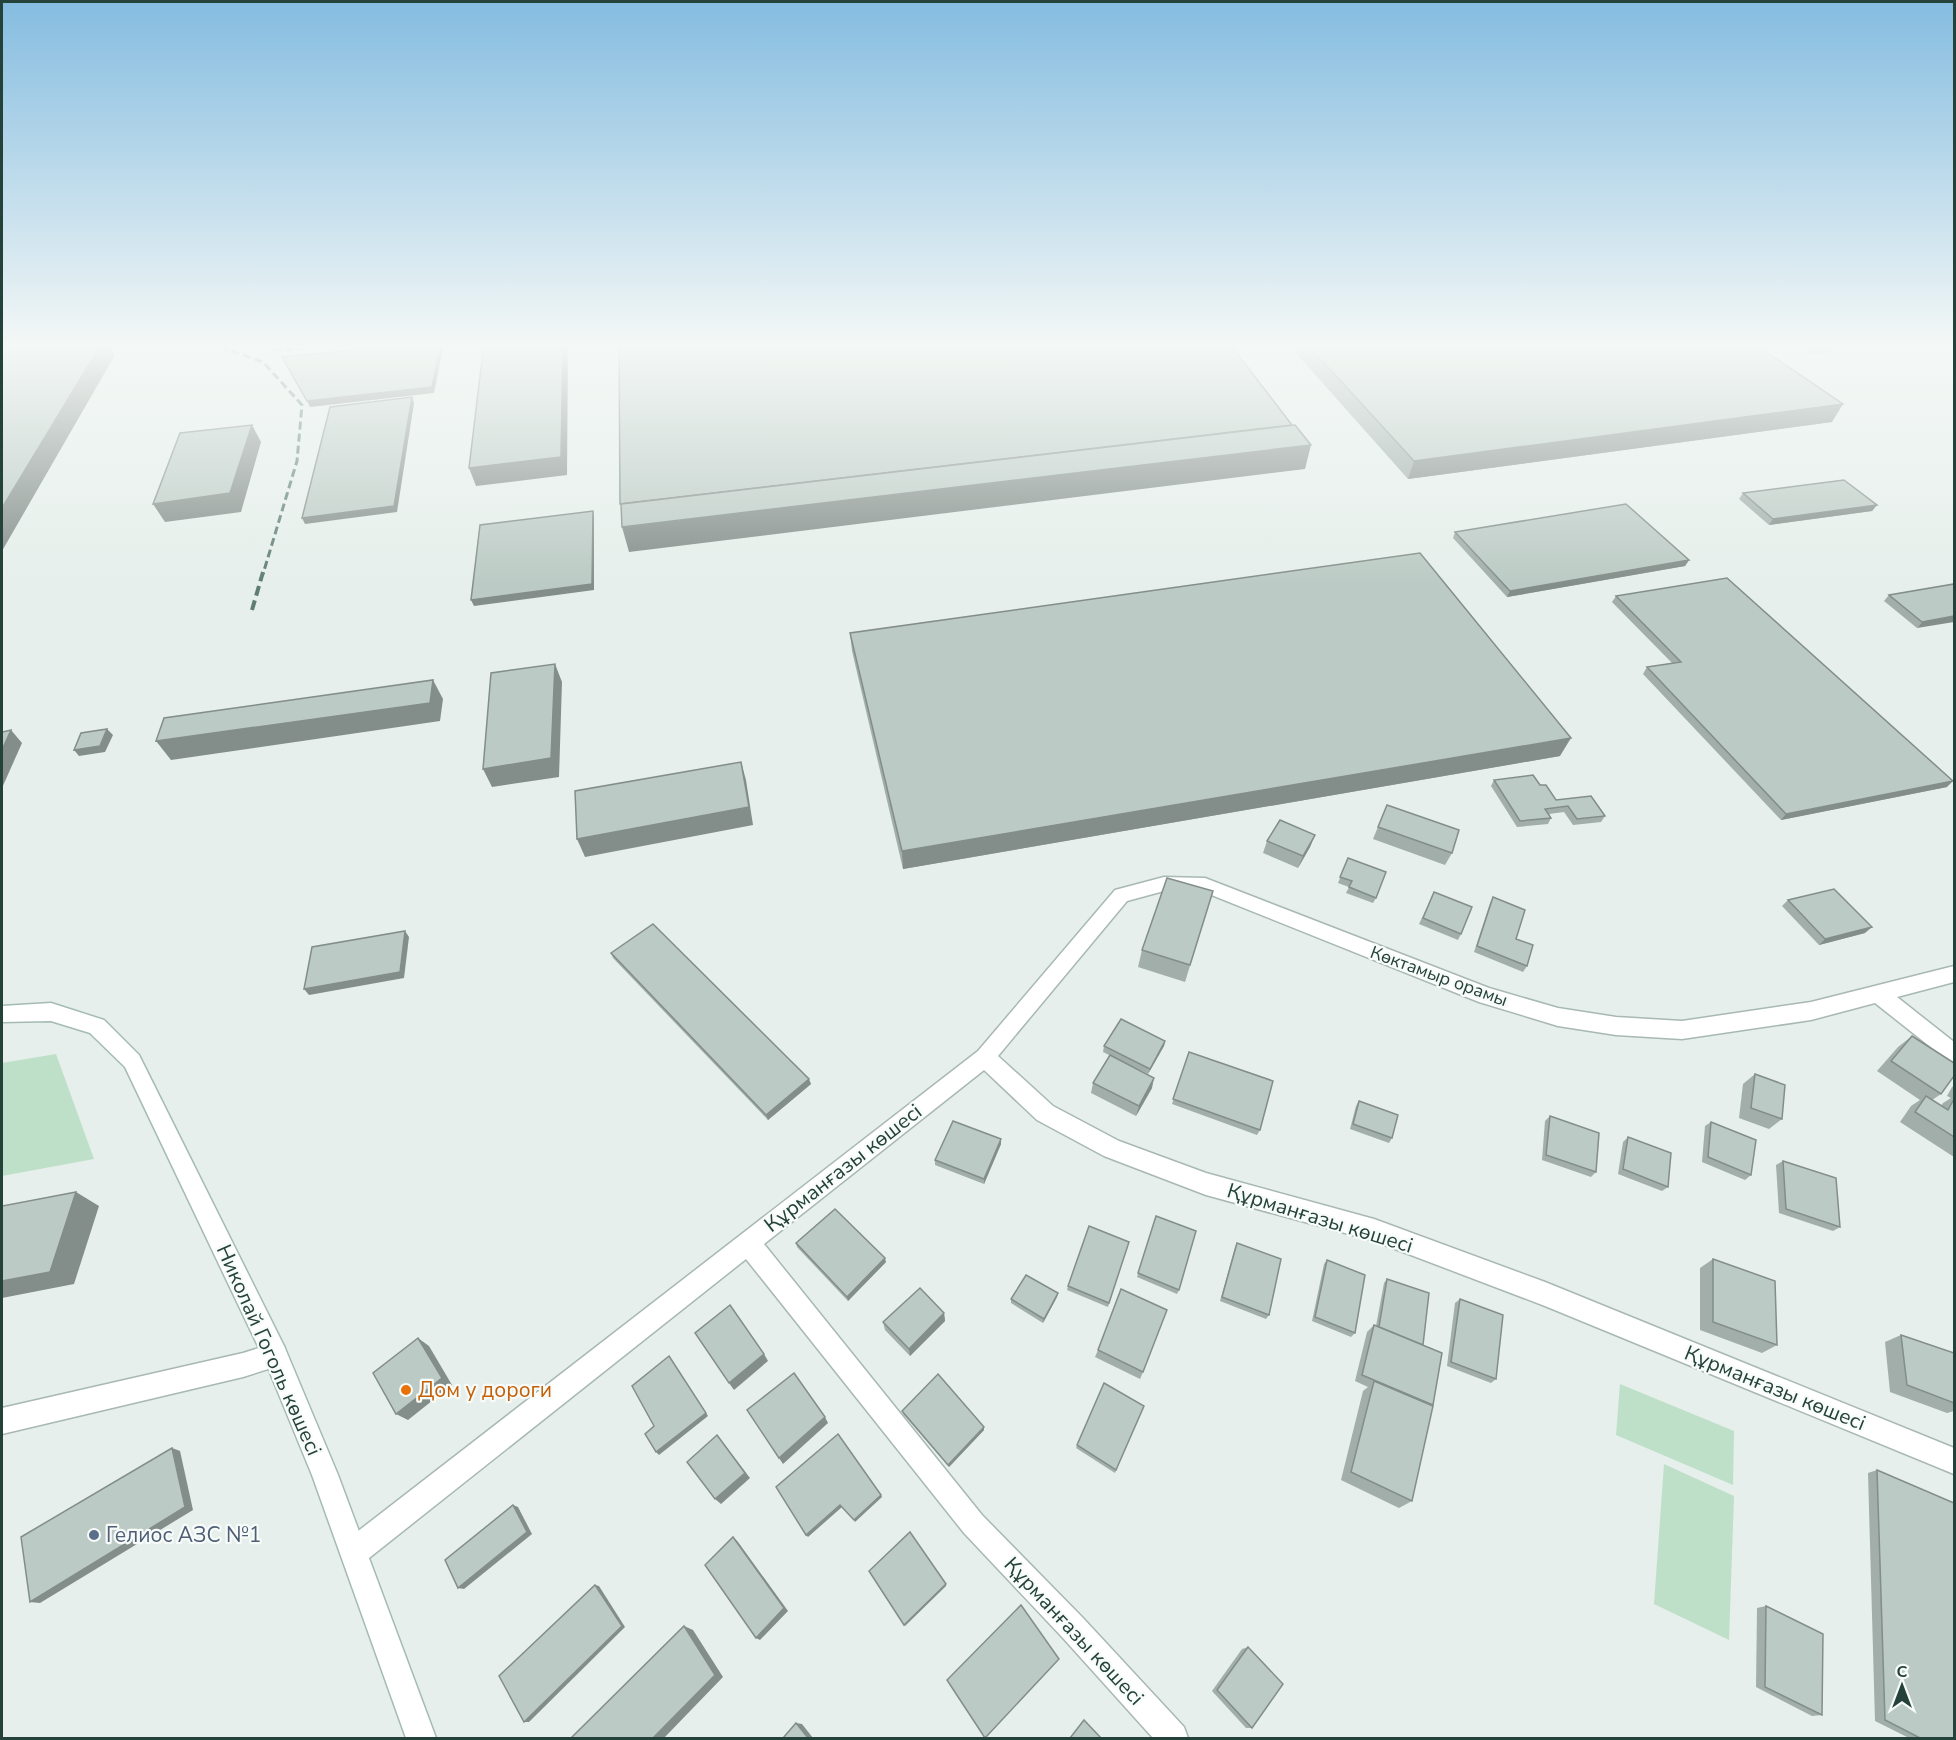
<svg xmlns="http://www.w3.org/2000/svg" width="1956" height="1740" viewBox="0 0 1956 1740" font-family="'Nunito Sans',sans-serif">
  <rect width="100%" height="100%" fill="#e6efeb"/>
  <g fill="#bfe0c8">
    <path d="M56,1054l38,105 -92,17v-113z"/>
    <path d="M1620,1384l114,47 -1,54 -117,-50z"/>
    <path d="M1664,1464l70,32 -5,144 -75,-36z"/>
  </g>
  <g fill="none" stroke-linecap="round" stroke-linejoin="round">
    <g stroke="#a8b8b2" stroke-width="3">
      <g id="minor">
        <path d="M1164,877l41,1 284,110 69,20 58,9 66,4 129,-19 143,-36v16l-57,15 57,45v21l-7,-3 -72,-57 -64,17 -129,19 -66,-4 -58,-9 -79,-24 -275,-110 -40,-1 -37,10 -129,155 55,50 66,35 87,32 168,46 171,63 409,166v26l-409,-168 -171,-65 -168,-46 -102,-39 -67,-36 -53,-50 -220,174 218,271 101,103 101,109 4,11h-35l-90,-100 -99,-105 -218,-274 -382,303 -10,4 -10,-4 -4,-10 4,-10 634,-491 137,-161z"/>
        <path d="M275,1343l9,3 3,9 -3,9 -41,13 -241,57v-26l241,-55z"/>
      </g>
    </g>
    <g stroke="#a4bbb3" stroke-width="3">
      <path id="secondary" d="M51,1003l53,17 35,35 145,291 54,129 98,263h-30l-94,-263 -46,-112 -141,-296 -35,-34 -39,-12 -49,1v-16z"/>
    </g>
    <use href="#minor" fill="#fff" fill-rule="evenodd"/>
    <use href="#secondary" fill="#fff" fill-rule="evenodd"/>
    <g stroke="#5f7d75" stroke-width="3" stroke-dasharray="8 4" stroke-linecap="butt">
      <path d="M209,343l54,19 39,43 -5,56 -34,113"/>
      <path d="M226,344l62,6 66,-7"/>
    </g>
    <path stroke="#5f7d75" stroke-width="4" stroke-dasharray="10 5" stroke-linecap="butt" d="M252,610l11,-38"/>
  </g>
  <g fill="#a1aea9">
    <path d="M1287,343h466l79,79 -424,57z"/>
    <path d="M1795,343h37l5,3 -4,6 -21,2z"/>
    <path d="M1743,493l134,12 -5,6 -103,14 -30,-26z"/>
    <path d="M1455,532l234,28 -4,6 -178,31 -54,-59z"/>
    <path d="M1954,584l-37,44 -33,-27 5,-6z"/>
    <path d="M1616,596l331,191 -166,33 -138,-146 4,-7 25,-4 -60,-61z"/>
    <path d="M850,633l710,123 -657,113 -51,-218z"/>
    <path d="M1494,780l46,5 16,15 49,16 -4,6 -28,3 -9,-13 -15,2 2,4 -3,6 -31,3 -26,-41z"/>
    <path d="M1387,805l65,48 -7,12 -72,-26z"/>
    <path d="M1315,835l-5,12 -12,21 -35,-15 4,-12z"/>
    <path d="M1348,858l28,40 -3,5 -27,-10 3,-6 -11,-4z"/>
    <path d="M1213,891l-28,91 -47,-15 4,-17z"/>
    <path d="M1434,892l27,42 -3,6 -39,-16z"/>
    <path d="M1493,897l23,42 11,27 -4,6 -49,-20 16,-49z"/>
    <path d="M1788,900l77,33 -46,12 -37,-39z"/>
    <path d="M611,953l200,131 -43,36 -155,-162z"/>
    <path d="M1912,1036l29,58 -9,6 9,6 2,-3 8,-5 -4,-2 5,-9 2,-1v71l-54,-35 11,-16 9,-6 -43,-29 21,-24z"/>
    <path d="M1165,1041l-1,5 -16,28 -45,-22 1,-6z"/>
    <path d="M1189,1052l71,78 -3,5 -85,-31z"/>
    <path d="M1755,1074l27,45 -13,10 -30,-11 4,-34z"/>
    <path d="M1093,1083l59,5 -16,28 -45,-23z"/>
    <path d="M1359,1101l33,37 -3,5 -39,-14 6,-23z"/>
    <path d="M1550,1116l46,56 -5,5 -49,-17 3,-39z"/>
    <path d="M1711,1122l40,53 -6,5 -43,-18 3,-36z"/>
    <path d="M1628,1137l40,50 -6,4 -44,-17 5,-32z"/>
    <path d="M1001,1139v5l-17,40 -49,-19v-5z"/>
    <path d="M1783,1161l57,66 -7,4 -54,-18 -3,-48z"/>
    <path d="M1156,1216l23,74 -2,4 -40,-17z"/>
    <path d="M1129,1242l-21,65 -41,-17 1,-4z"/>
    <path d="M796,1243l90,19 -38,39 -51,-54z"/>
    <path d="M1237,1243l32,72 -3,4 -46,-18 15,-54z"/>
    <path d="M1713,1259l64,86 -15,8 -62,-23v-62z"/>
    <path d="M1327,1260l28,73 -4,4 -39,-16 12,-57z"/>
    <path d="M1387,1279l36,66 -11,156 -13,7 -58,-28 22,-89 5,-4 -13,-6 12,-49 7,-7 2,1 8,-43z"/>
    <path d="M1057,1297l-14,26 -32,-20v-4z"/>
    <path d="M1460,1299l36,80 -5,4 -44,-17 8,-63z"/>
    <path d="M944,1313l1,8 -35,35 -25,-26 -2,-8z"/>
    <path d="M1901,1335l53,68v8l-7,2 -57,-21 -5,-50z"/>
    <path d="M1098,1350l45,22 -3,7 -45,-22z"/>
    <path d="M1104,1383l40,23 -29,67 -39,-25z"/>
    <path d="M902,1411l82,19 -35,37 -46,-53z"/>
    <path d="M1877,1470l77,268h-45l-34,-17 -7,-248z"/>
    <path d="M1766,1606l56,109 -10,1 -56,-29 1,-79z"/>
    <path d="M1248,1647l4,81h-6l-34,-37 30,-42z"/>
  </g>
  <g fill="#838d89">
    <path d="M102,343h6l7,12 -113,196v-43z"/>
    <path d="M441,343l2,5 -9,45 -124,14 -3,-6z"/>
    <path d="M563,343h5l-1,132 -91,11 -7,-18z"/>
    <path d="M412,397l2,6 -17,109 -92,12 -3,-6z"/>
    <path d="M1843,404l-11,18 -424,57 6,-18z"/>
    <path d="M252,425l9,17 -20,70 -76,10 -12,-18z"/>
    <path d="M1311,445l-6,24 -676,83 -7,-25z"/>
    <path d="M1877,505l-5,6 -103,14 4,-6z"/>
    <path d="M593,511l1,6v73l-120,16 -3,-6z"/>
    <path d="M1689,560l-4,6 -178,31 3,-6z"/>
    <path d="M1954,616v6l-37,6 5,-6z"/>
    <path d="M555,664l7,18 -3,95 -67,10 -9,-18z"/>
    <path d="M433,680l10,19 -3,22 -269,39 -15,-19z"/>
    <path d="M107,729l6,6 -8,17 -26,4 -5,-6z"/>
    <path d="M11,730l11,13 -20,45v-38z"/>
    <path d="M1571,738l-11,18 -657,113 -1,-18z"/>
    <path d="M741,762l5,18 7,45 -168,32 -8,-18z"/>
    <path d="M1953,781l-6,6 -166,33 5,-6z"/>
    <path d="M1315,835l-5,12 -12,21 5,-12z"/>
    <path d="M1872,927l-7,6 -46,12 6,-6z"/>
    <path d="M405,931l4,6 -5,41 -95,17 -5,-6z"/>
    <path d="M1165,1041l-1,5 -16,28 2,-5z"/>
    <path d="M1154,1078l-2,10 -16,28 3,-10z"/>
    <path d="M809,1079l2,5 -43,36 -2,-5z"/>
    <path d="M1001,1139v5l-17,40v-5z"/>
    <path d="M76,1192l23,14 -25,78 -72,14v-17z"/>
    <path d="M885,1258l1,4 -38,39 -1,-4z"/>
    <path d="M1058,1293l-1,4 -14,26 1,-4z"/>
    <path d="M944,1313l1,8 -35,35 -1,-7z"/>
    <path d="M418,1338l11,8 23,39 -44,35 -12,-6z"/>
    <path d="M764,1354l4,7 -34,29 -5,-7z"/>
    <path d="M669,1356l39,60 -49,39 -3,-3z"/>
    <path d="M825,1417l3,6 -45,41 -4,-6z"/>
    <path d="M984,1427v3l-35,37 -1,-2z"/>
    <path d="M717,1435l33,43 -29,26 -6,-5z"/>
    <path d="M172,1448l8,3 13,59 -153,93 -10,-1z"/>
    <path d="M881,1495l1,2 -27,25 -1,-2z"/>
    <path d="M513,1505l5,2 14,27 -68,55 -6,-1z"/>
    <path d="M840,1505l2,2 -34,30 -2,-2z"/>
    <path d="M733,1537l5,5 50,69 -28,29 -4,-2z"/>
    <path d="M946,1584v2l-41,40 -1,-1z"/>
    <path d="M595,1585l4,1 26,41 -96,95h-5z"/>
    <path d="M684,1626l9,4 30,47 -59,61h-11z"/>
    <path d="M796,1723l6,1 11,14h-5z"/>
  </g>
  <g fill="#bbcac4" stroke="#838d89" stroke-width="1.5">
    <path d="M55,343h47l-100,165v-160z"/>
    <path d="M432,343h9l-9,44 -125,14 -25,-44z"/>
    <path d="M484,343h79l-2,114 -92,11z"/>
    <path d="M619,343h610l63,82 -672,79z"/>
    <path d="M1306,343h447l90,61 -429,57z"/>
    <path d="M1807,343h25l5,3 -22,2z"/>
    <path d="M412,397l-18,109 -92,12 28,-111z"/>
    <path d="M252,425l-22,68 -77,11 27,-71z"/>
    <path d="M1295,425l16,20 -689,82 -1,-23z"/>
    <path d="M1844,480l33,25 -104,14 -30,-26z"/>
    <path d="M1626,504l63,56 -179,31 -55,-59z"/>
    <path d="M593,511l-1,73 -121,16 9,-75z"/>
    <path d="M1420,553l151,185 -669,113 -52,-218z"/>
    <path d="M1727,578l226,203 -167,33 -139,-147 34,-5 -65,-66z"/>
    <path d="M1954,584v32l-32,6 -33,-27z"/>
    <path d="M555,664l-4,94 -68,11 8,-96z"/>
    <path d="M433,680l-3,23 -274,38 8,-23z"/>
    <path d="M107,729l-7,17 -26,4 7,-17z"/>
    <path d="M11,730l-9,20v-18z"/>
    <path d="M741,762l8,45 -172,32 -2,-48z"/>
    <path d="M1533,775l7,10h6l10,15 35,-4 14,20 -28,3 -9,-13 -23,3 6,9 -31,3 -26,-41z"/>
    <path d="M1387,805l72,25 -7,23 -74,-26z"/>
    <path d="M1280,820l35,15 -12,21 -36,-15z"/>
    <path d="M1348,858l38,14 -10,26 -27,-11 3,-6 -12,-4z"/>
    <path d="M1167,878l46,13 -23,74 -48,-15z"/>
    <path d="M1834,889l38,38 -47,12 -37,-39z"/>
    <path d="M1434,892l38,15 -11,27 -38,-16z"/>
    <path d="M1493,897l32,13 -9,29 17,6 -6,21 -50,-20z"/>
    <path d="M653,924l156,155 -43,36 -155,-162z"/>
    <path d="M405,931l-5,41 -96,17 8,-42z"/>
    <path d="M1121,1019l44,22 -15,28 -46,-23z"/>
    <path d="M1912,1036l42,27v13l-13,18 -50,-33z"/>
    <path d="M1189,1052l84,29 -13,49 -87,-31z"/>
    <path d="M1110,1055l44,23 -15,28 -46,-23z"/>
    <path d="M1755,1074l30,11 -3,34 -31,-11z"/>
    <path d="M1926,1096l22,14 6,-11v38l-39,-25z"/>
    <path d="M1359,1101l39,14 -6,23 -39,-14z"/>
    <path d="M1550,1116l49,17 -3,39 -50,-17z"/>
    <path d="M953,1121l48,18 -17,40 -49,-19z"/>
    <path d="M1711,1122l45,18 -5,35 -43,-18z"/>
    <path d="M1628,1137l43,16 -3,34 -45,-18z"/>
    <path d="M1783,1161l53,17 4,49 -54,-18z"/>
    <path d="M76,1192l-26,80 -48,9v-75z"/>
    <path d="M835,1209l50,49 -38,39 -51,-54z"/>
    <path d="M1156,1216l40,15 -17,59 -41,-17z"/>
    <path d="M1089,1226l40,16 -20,61 -41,-17z"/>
    <path d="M1237,1243l44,16 -12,56 -47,-18z"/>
    <path d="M1713,1259l62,22 2,64 -64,-23z"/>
    <path d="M1327,1260l38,15 -10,58 -40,-16z"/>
    <path d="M1026,1275l32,18 -14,26 -33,-20z"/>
    <path d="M1387,1279l42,14 -6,52 -44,-18z"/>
    <path d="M920,1288l24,25 -35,36 -26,-27z"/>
    <path d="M1121,1289l46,21 -24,62 -45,-22z"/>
    <path d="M1460,1299l43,16 -7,64 -45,-17z"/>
    <path d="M730,1305l34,49 -35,29 -34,-50z"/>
    <path d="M1374,1325l68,28 -9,52 -71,-30z"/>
    <path d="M1901,1335l53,18v50l-47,-18z"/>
    <path d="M418,1338l24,40 -46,36 -23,-41z"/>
    <path d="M669,1356l37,57 -50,39 -11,-18 9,-8 -22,-40z"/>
    <path d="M794,1373l31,44 -46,41 -32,-48z"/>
    <path d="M938,1374l46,53 -36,38 -46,-54z"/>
    <path d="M1374,1381l59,25 -21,95 -61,-29z"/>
    <path d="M1104,1383l40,23 -28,64 -39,-25z"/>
    <path d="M838,1434l43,61 -27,25 -14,-15 -34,30 -30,-48z"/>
    <path d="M717,1435l28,38 -30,26 -28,-37z"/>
    <path d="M172,1448l13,59 -155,95 -9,-65z"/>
    <path d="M1877,1470l77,33v235h-34l-35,-18z"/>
    <path d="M513,1505l14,27 -69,56 -13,-28z"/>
    <path d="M910,1532l36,52 -42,41 -35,-54z"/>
    <path d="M733,1537l51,71 -28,30 -51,-73z"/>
    <path d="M595,1585l27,41 -98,96 -25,-46z"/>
    <path d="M1021,1605l38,54 -74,79 -38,-58z"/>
    <path d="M1766,1606l57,28 -1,81 -57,-28z"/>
    <path d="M684,1626l31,49 -62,63h-82z"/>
    <path d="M1248,1647l35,37 -31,44 -35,-38z"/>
    <path d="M1084,1720l17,18h-31z"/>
    <path d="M796,1723l12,15h-25z"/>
  </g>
  <linearGradient id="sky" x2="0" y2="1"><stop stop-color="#84bce0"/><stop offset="0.59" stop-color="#f4f8f6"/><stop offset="1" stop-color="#f4f8f6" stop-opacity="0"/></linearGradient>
  <rect width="1956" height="586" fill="url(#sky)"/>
  <circle fill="#e8710a" stroke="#f7fbf9" stroke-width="2" cx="406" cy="1390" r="6"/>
  <circle fill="#5c6f8a" stroke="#f7fbf9" stroke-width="2" cx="94" cy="1535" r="6"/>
  <g text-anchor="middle" stroke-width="4.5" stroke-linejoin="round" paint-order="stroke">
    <g font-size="18" fill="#24423a" stroke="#f7fbf9">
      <text transform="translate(1439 976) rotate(20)" y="6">Көктамыр орамы</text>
    </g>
    <g font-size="21" fill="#24423a" stroke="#f7fbf9">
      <text transform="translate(843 1168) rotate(-38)" y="7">Құрманғазы көшесі</text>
      <text transform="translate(1320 1218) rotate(17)" y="7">Құрманғазы көшесі</text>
      <text transform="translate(269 1350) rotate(66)" y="7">Николай Гоголь көшесі</text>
      <text transform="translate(1775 1388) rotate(22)" y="7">Құрманғазы көшесі</text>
      <text transform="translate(1074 1631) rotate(47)" y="7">Құрманғазы көшесі</text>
    </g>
    <g font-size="21" fill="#c56008" stroke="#f7fbf9" text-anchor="start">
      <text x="418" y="1397">Дом у дороги</text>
    </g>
    <g font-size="21" fill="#4e5e75" stroke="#f7fbf9" text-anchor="start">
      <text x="106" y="1542">Гелиос АЗС №1</text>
    </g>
  </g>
  <rect width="1956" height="1740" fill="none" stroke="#24423a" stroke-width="6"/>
  <g transform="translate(1902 1686)" stroke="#f7fbf9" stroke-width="4.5" paint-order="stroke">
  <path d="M0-4.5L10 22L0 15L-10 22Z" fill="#24423a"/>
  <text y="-9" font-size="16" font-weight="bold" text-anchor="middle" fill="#24423a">С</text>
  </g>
</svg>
